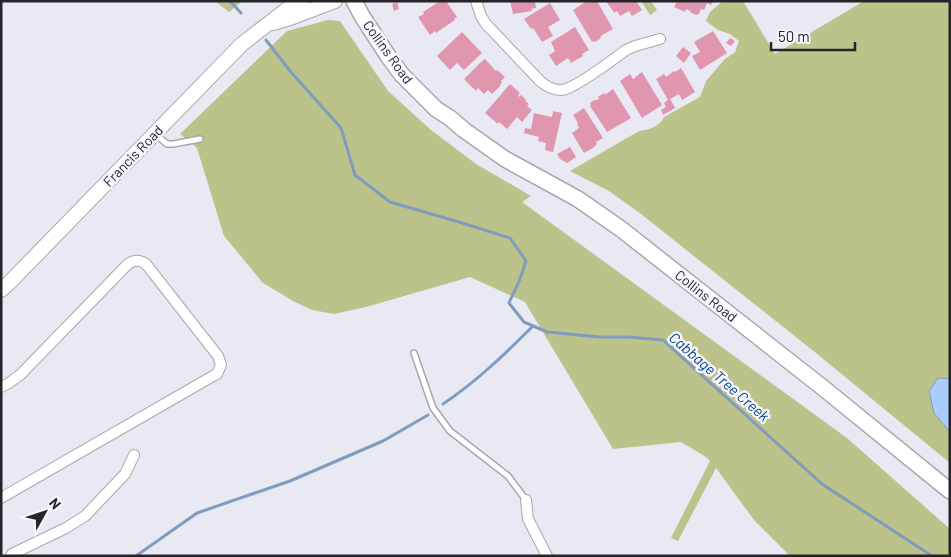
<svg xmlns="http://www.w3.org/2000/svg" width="951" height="557" viewBox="0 0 951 557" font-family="Barlow,sans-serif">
  <rect width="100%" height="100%" fill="#e9e9f3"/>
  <g fill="#bbc28a">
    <path d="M215,1h28l-14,11z"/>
    <path d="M641,1h10l6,9 -7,5z"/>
    <path d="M723,1h20l32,53 89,-53h86v378h-12l-4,34 16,19v31l-134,-110 -175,-139 -32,-23 -39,-20 69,-40c10,-1 20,-4 25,-14l36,-20 6,-16 18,-21 11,-8 4,-11 -9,-7 -12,-4 -12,-9 4,-9z"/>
    <path d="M328,20l12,1 48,70 43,39 45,34 55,32 -9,6 325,236 103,91v27h-160l-36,-36 -38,-52 -38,73 -7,-3 39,-77 -4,-4 -25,-15 -68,7 -88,-147 -55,-25 -104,30 -32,7 -22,-4 -19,-9 -30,-18 -39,-47 -27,-88 -17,-14 107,-103z"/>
  </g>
  <path fill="#a8cefc" stroke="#819bbd" d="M938,378l12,1v53l-16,-19 -5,-22z"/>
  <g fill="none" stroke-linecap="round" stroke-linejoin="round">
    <g stroke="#819bbd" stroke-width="3">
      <path d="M230,1l11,12"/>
      <path d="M266,40l24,31 51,57 14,47 35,27 69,20 51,16 16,23 -6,18 -11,24 15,19 23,10 53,5h28l35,3 159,144 110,72"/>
      <path d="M443,404c33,-22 62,-50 90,-78"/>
      <path d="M136,556l61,-43 93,-32 93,-40 45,-26"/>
    </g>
  </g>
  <g fill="#e196af">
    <path d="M440,1h6l11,16 -3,2 1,1 -19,13 -1,-2 -5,4 -12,-18 6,-3 -1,-2z"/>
    <path d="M510,1h25l1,7 -5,1 1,2 -19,3z"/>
    <path d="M587,1h10l16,28 -11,6 -1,-1 1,2 -2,1 1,1 -6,4 -1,-1 -2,1 -19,-32z"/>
    <path d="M606,1h30l6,9 -10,6 -3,-5 -9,5 -3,-5 -3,2 -1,-2z"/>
    <path d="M677,1h36l-2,4 -4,-2 -3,7 -3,-1 -2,5 -3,1 -6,-3 1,-1 -1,-1v1l-4,-2 -1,3 -11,-5z"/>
    <path d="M397,2l2,7 -5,2 -2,-7z"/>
    <path d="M550,3l10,17 -12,7 5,9 -11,6 -9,-14 -2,1 -7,-10z"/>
    <path d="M575,27l14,23 -7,4 1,2 -12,7 -3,-5 -12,8 -7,-11 6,-4 -4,-9z"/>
    <path d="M713,31l14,22 -27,17 -8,-14 8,-4 -6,-10z"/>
    <path d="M462,32l20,21 -18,17 -7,-7 -7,7 -13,-14z"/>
    <path d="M730,38l5,3 -4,5 -5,-3z"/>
    <path d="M683,47l8,6 -7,10 -8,-7z"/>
    <path d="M485,59l11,12 1,-1 8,7 -4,4 1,2 -2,1 1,1 -9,9 -4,-4 -4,4 -6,-6 -2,3 -12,-12 18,-18z"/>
    <path d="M681,68l14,24 -13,8 -3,-6 -9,5 5,9 -12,7 -2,-5 5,-3 -2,-4 4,-3 -12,-21 8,-5 2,3 8,-6 1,1z"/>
    <path d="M642,72l20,33 -20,13 -22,-37 10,-7 3,5 2,-1v-1z"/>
    <path d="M510,84l10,9 -2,2 1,2 2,-2 5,5 -1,1 4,3 -2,2 5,4 -10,12 -5,-5 -10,12 -8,-7 -1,2 -13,-11z"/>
    <path d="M613,89l18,29 -24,14 -17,-26 1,-1 -1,-2 4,-3h3l2,-1 -1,-2 6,-4 1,2z"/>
    <path d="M584,108l19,30 -7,4 1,2 -4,4 -9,5 -12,-20 7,-5 -2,-4 1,-1 -5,-8z"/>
    <path d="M553,111l9,2 -9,39 -8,-2 1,-7 -8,-2 1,-4 -15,-4 1,-5 6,1 3,-16 18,4z"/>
    <path d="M570,147l6,10 -9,6 -7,-4 -3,-5z"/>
  </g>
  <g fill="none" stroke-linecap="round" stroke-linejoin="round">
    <g stroke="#a7a7b0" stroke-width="8">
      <g id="service">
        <path d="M155,134l12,10h6l27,-5"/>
        <path d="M414,353l19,55 17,23 58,45 18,24"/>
      </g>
    </g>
    <g stroke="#a7a7b0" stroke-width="12">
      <g id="minor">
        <path d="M476,1l5,15 5,8 54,57c6,5 13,10 22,9 12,-1 52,-31 64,-40l9,-4 25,-7"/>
        <path d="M1,387l8,-4 12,-9 105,-108c6,-6 12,-7 20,-2l72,92 3,9 -4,9 -4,2 -212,122"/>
        <path d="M526,500l2,19 19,37"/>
        <path d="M11,556l1,-2 54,-26 19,-12 40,-42 9,-19"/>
      </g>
    </g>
    <g stroke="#a7a7b0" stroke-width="16">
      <g id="tertiary">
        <path d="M273,23l17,-5 45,-17"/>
        <path d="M1,290l8,-7 233,-239 44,-34 17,-9"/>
      </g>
    </g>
    <g stroke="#a7a7b0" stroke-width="18">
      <path id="secondary" d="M354,1l8,15 26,40 14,19 34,34 14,9 14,12 41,29 73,40 43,30 201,158 128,104"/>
    </g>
    <use href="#service" stroke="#fff" stroke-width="5"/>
    <use href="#minor" stroke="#fff" stroke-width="10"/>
    <use href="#tertiary" stroke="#fff" stroke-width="14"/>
    <use href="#secondary" stroke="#fff" stroke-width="15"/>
  </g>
  <g text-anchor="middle" stroke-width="5" stroke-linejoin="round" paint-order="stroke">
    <g font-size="14" fill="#252529" stroke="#f7f6fe">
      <text transform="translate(388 52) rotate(54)" y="5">Collins Road</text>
      <text transform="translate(133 156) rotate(-46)" y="5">Francis Road</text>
      <text transform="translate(706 296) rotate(38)" y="5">Collins Road</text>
    </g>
    <g font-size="15" font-style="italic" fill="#024789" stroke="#f7f6fe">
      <text transform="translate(719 377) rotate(41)" y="5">Cabbage Tree Creek</text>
    </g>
  </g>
  <rect width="951" height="557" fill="none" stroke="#252529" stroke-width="5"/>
  <g transform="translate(45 512) rotate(50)" stroke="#f7f6fe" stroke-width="4" paint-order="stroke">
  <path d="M0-4L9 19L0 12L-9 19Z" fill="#252529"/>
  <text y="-8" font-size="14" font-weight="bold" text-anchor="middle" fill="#252529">N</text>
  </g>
  <path d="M771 42v8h84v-8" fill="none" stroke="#252529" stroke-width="2.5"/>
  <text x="778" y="42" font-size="15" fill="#252529" stroke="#f7f6fe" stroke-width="4" paint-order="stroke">50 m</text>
</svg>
